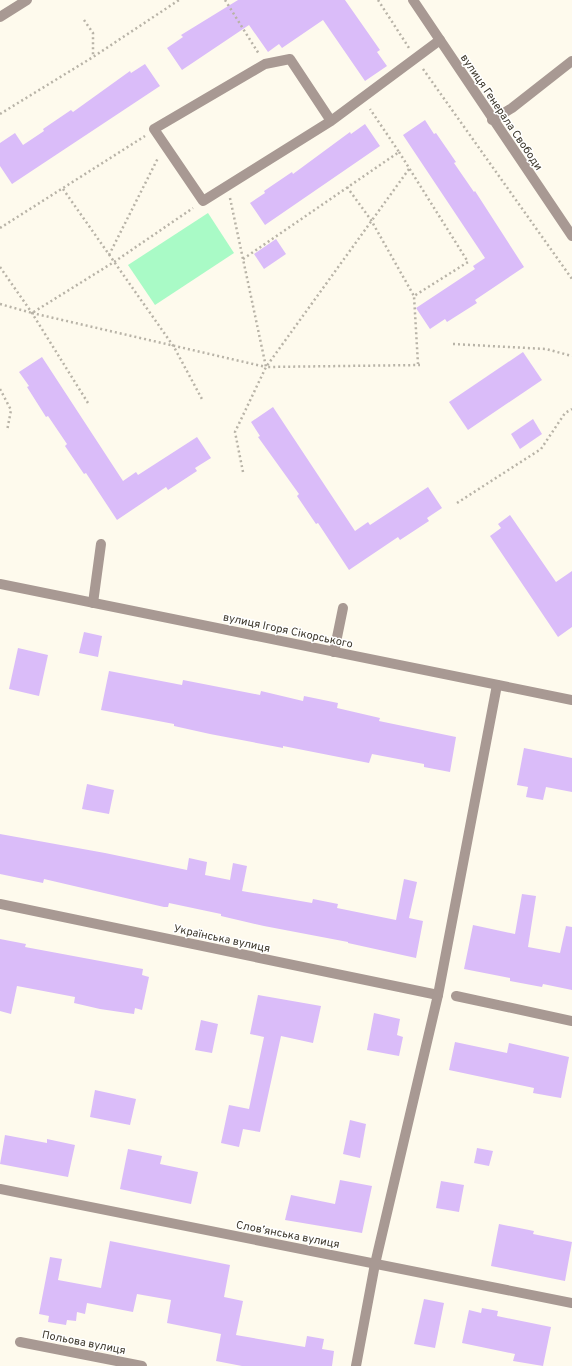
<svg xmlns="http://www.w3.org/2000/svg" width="572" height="1366" viewBox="0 0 572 1366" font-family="Overpass,sans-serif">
  <rect width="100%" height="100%" fill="#fefaed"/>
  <path fill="#a9fac6" d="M208,213l26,40 -79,52 -27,-40z"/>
  <g fill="#dabcf9">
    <path d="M238,0h107l35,50 -3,2 10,14 -22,15 -42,-61 -41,28 -3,-4 -11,8 -19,-27 -67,45 -15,-22 16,-11 -2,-2z"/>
    <path d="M145,64l15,22 -148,98 -12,-18v-23l15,-10 8,12 21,-14 -1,-2 28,-19 2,2 57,-41 1,2z"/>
    <path d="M425,120l9,14 2,-1 20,29 -2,1 20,29 1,-1 49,76 -49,33 2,3 -30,19 -2,-3 -15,10 -14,-21 59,-39 -2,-3 12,-8 -82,-123z"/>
    <path d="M365,124l15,22 -115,79 -15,-22 15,-10 -1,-2 28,-19 1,2 57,-42 1,2z"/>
    <path d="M276,239l10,15 -22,15 -10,-15z"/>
    <path d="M523,352l19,28 -74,50 -19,-28z"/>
    <path d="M42,357l81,124 13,-9 2,3 59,-38 14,21 -16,10 2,3 -29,19 -2,-3 -49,33 -31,-47 -2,1 -19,-28 2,-2 -19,-28 -2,1 -19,-30 2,-1 -10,-14z"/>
    <path d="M273,407l82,124 13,-9 2,3 58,-38 14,21 -15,10 2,3 -29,19 -2,-3 -49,33 -31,-47 -2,1 -19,-28 2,-2 -41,-57 2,-1 -9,-14z"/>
    <path d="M533,419l9,15 -22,15 -9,-15z"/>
    <path d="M510,515l46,67 16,-11v56l-14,10 -68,-101 11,-8 -3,-4z"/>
    <path d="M84,632l18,4 -4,21 -19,-4z"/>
    <path d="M18,648l30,7 -9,41 -30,-7z"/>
    <path d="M109,671l73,14 1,-5 77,15 1,-4 42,10 1,-5 34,7 -1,5 43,10 -1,3 77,16 -6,35 -26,-5v-3l-52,-10 -3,9 -86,-17v2l-73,-14 -36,-8v-2l-73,-14z"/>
    <path d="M524,748l48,10v34l-26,-5 -3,13 -17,-3 2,-10 -11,-2z"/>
    <path d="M87,784l27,6 -5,24 -27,-5z"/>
    <path d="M0,834l105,19 82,17 2,-12 18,4 -2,13 25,5 3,-17 14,3 -5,25 70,12 1,-4 25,5 -1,4 59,12 8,-41 13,3 -8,36 14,3 -7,37 -68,-15v-1l-84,-16 -43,-10v-2l-52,-11 -1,4h-4l-120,-28 -1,4 -43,-9z"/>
    <path d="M522,894l14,2 -8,51 32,6 6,-27 6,1v63l-29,-6 -1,3 -32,-6v-3l-46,-9 9,-44 42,9z"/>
    <path d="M0,939l26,5 -1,3 118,22 -1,6 7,2 -7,33 -7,-2 -1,6 -34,-5 -26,-6 1,-6 -58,-11 -6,28 -11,-3z"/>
    <path d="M258,995l63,11 -8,37 -32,-7 -21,96 -17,-3 -4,18 -18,-4 8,-38 20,4 15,-72 -14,-3z"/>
    <path d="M374,1013l26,6 -3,16 6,2 -4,19 -32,-6z"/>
    <path d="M201,1020l17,4 -6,29 -17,-3z"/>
    <path d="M455,1042l52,11 2,-10 60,14 -8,41 -28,-5 1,-5 -85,-18z"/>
    <path d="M95,1090l41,9 -6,26 -40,-8z"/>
    <path d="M350,1120l16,4 -6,34 -17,-4z"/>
    <path d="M5,1135l42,8v-4l28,6 -7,32 -68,-13z"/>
    <path d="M477,1148l16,3 -4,15 -15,-3z"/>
    <path d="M128,1149l34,7 -2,8 38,8 -7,32 -71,-15z"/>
    <path d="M340,1180l32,6 -10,47 -77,-13 6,-25 44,9z"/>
    <path d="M441,1181l23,4 -5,27 -23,-4z"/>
    <path d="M499,1224l35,7 -1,3 39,8 -7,39 -74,-15z"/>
    <path d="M110,1241l120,24 -6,32 19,4 -7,34 69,12 2,-11 17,3 -2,10 12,2 -2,15h-90l-26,-5 5,-27 -54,-11 4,-23 -34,-6 -4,18 -46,-9 -2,11 -8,-2 -1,9 -9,-1 -1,5 -18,-3 1,-6 -10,-2 11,-57 12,2 -4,21 43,8z"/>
    <path d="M424,1299l20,4 -9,45 -21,-4z"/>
    <path d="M482,1308l16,3 -1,5 54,11 -8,39 -30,-5 2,-7 -53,-11 7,-33 12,3z"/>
  </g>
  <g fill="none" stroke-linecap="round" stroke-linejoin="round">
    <g stroke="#b8b3a7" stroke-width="2.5" stroke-dasharray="2 3" stroke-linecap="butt">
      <path d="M225,0l34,54"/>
      <path d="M378,0l31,48"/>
      <path d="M84,20l9,13v24"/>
      <path d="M423,69l149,210"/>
      <path d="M0,114l93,-57 86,-57"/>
      <path d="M399,152l69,110 -54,34 4,68"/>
      <path d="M347,187l24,33 43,76"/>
      <path d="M63,189l111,158 29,54"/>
      <path d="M230,198l36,169 154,-2"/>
      <path d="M0,228l145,-92"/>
      <path d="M109,255l49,-97"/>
      <path d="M243,259l156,-107 -29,-43"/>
      <path d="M0,267l32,46 56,90"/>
      <path d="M0,304l32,9 82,-51 79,-54"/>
      <path d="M32,313l234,54"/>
      <path d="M453,344l93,5 26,7"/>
      <path d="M0,389l11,21 -4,21"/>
      <path d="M243,472l-8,-40 31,-65 143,-198"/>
      <path d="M457,503l84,-54 24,-36 7,-4"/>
    </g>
    <g stroke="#a89993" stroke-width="10">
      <path d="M413,0l159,236"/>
      <path d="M0,17l27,-17"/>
      <path d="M492,120l20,-12 60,-47"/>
      <path d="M331,121l-128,80 -49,-72 111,-65 25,-5 41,62 109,-81"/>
      <path d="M0,584l572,116"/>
      <path d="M93,603l8,-59"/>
      <path d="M334,652l9,-44"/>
      <path d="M0,904l438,91"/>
      <path d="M456,996l116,25"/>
      <path d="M0,1189l572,114"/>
      <path d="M20,1342l122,24"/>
      <path d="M356,1366l19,-102 63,-269 59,-310"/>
    </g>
  </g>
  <g text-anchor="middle" stroke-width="3" stroke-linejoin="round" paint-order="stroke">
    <g font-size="11" fill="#3d382c" stroke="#fff">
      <text transform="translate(502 112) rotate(56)" y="4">вулиця Генерала Свободи</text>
      <text transform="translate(288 630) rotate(12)" y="4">вулиця Ігоря Сікорського</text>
      <text transform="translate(222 938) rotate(12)" y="4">Українська вулиця</text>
      <text transform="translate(288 1234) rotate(11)" y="4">Словʼянська вулиця</text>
      <text transform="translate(84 1342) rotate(11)" y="4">Польова вулиця</text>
    </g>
  </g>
</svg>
